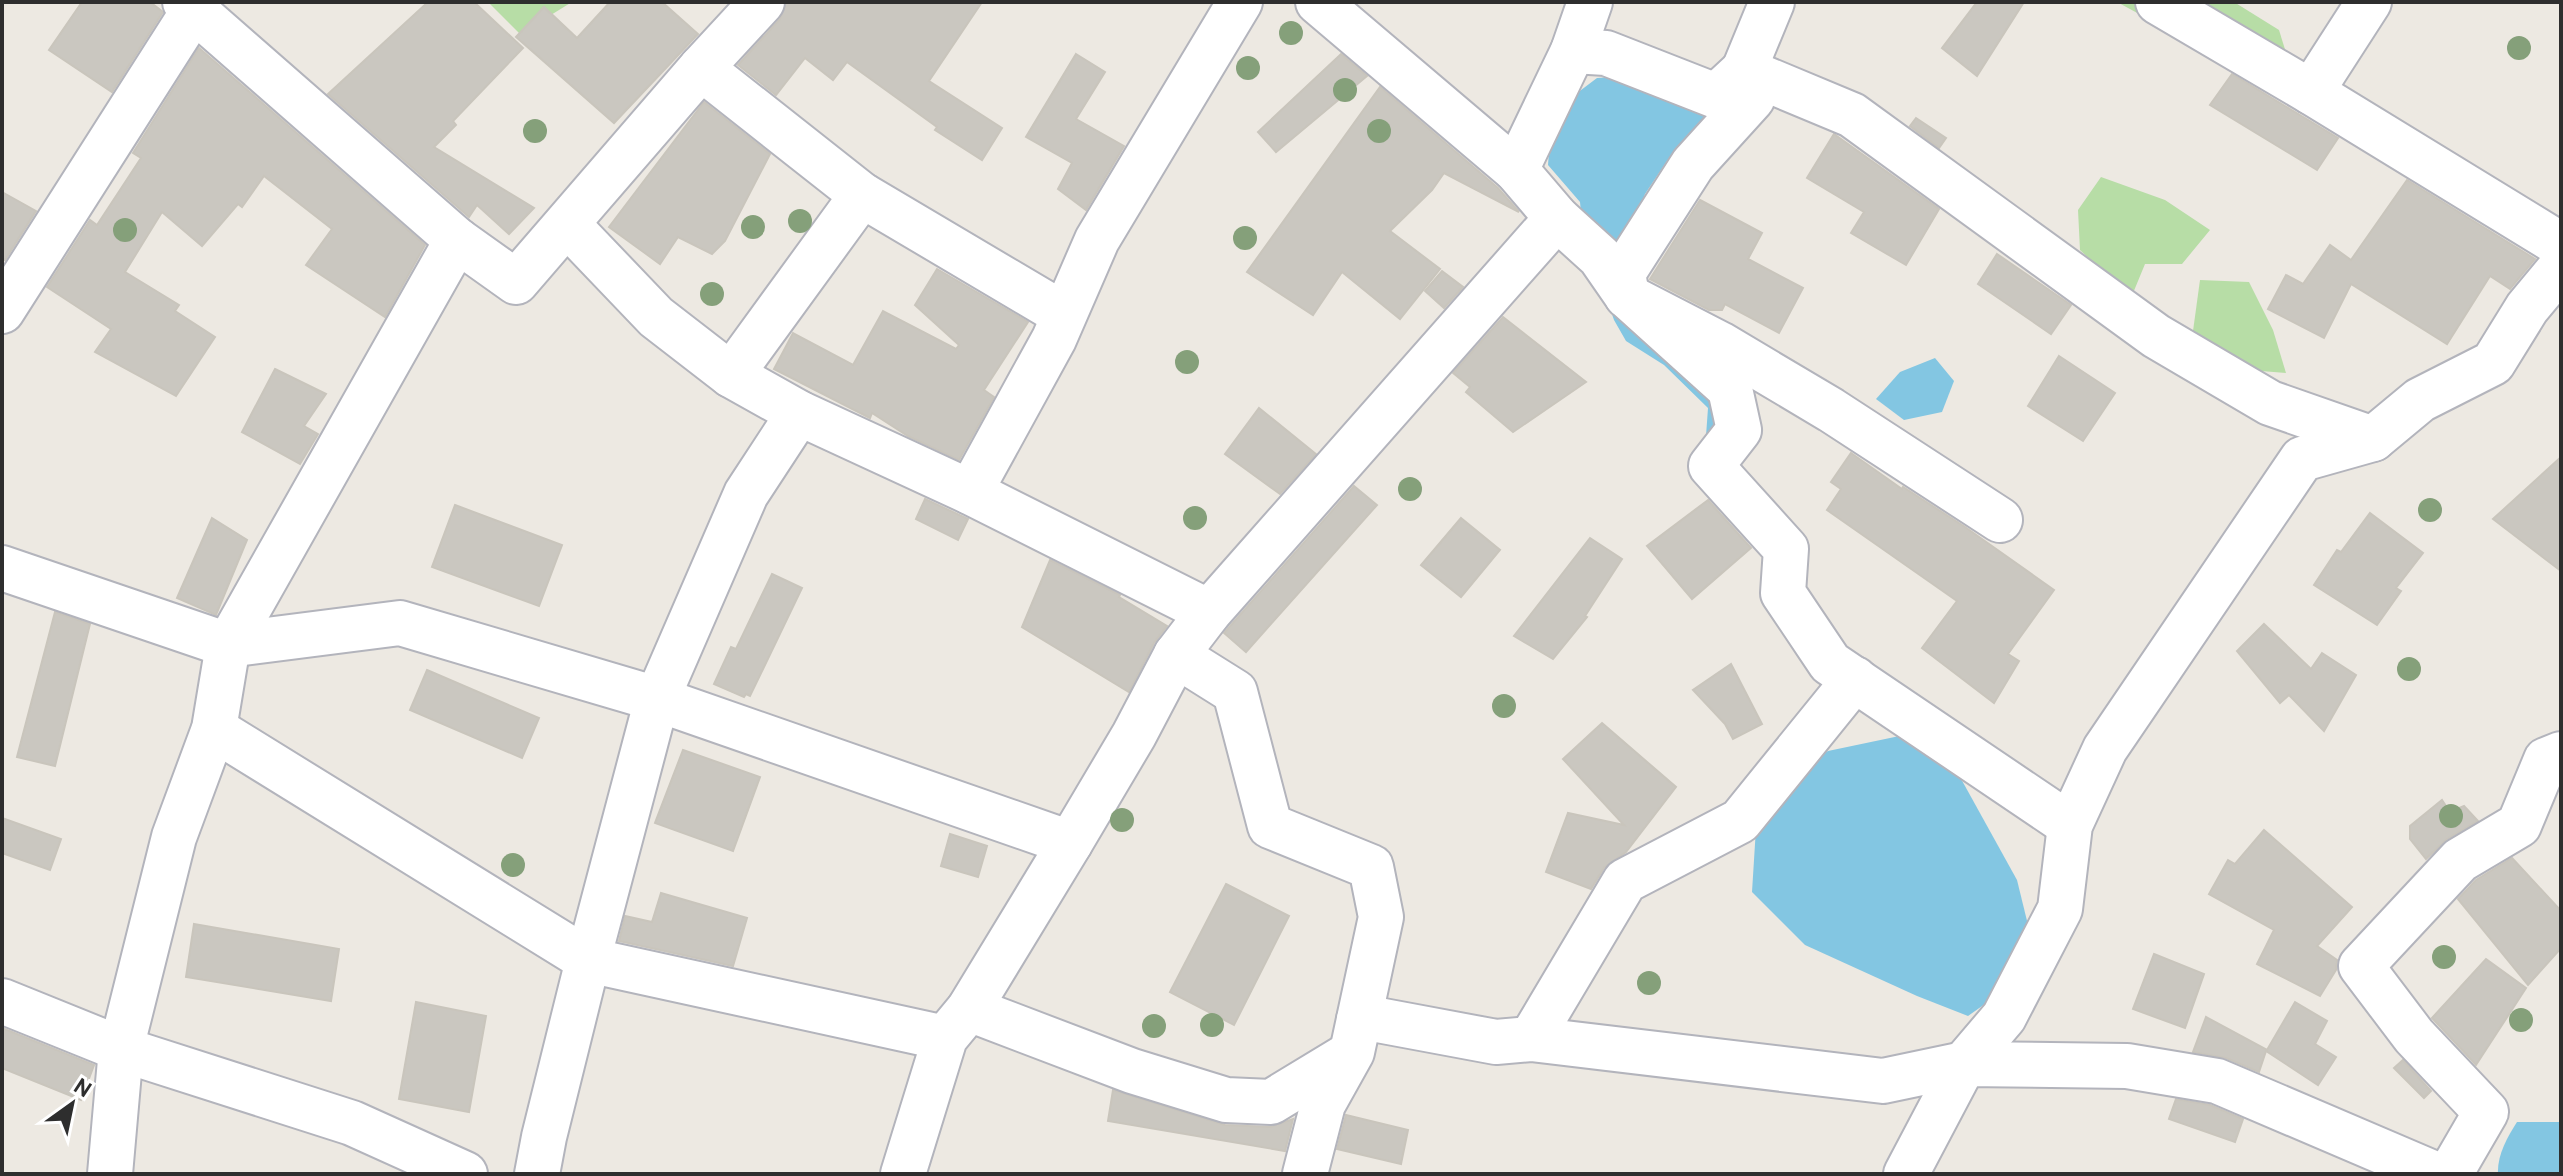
<svg xmlns="http://www.w3.org/2000/svg" width="2563" height="1176" viewBox="0 0 2563 1176" font-family="Overpass,sans-serif">
  <rect width="100%" height="100%" fill="#ede9e2"/>
  <g fill="#b7dda6">
    <path d="M488,2h84l-52,32z"/>
    <path d="M2117,2h117l45,28 8,26 -74,-2z"/>
    <path d="M2101,177l64,23 45,30 -28,34h-37l-14,34 -51,-48 -2,-40z"/>
    <path d="M2200,280l49,2 24,48 13,43 -50,-4 -43,-38z"/>
  </g>
  <g fill="#83c6e2">
    <path d="M1644,75l101,16 -65,69 -13,1 -22,33 -24,68 104,102 -11,78 -8,-6 2,-28 -44,-43 -38,-24 -12,-21 -16,-47 -16,-51 -2,-20 -32,-37 4,-53 45,-34z"/>
    <path d="M1935,358l19,23 -12,31 -38,8 -28,-21 24,-27z"/>
    <path d="M1909,734l51,43 57,103 12,49 -37,70 -24,17 -51,-20 -112,-51 -53,-53 4,-64 19,-46 53,-31z"/>
    <path d="M2517,1122h44v52h-63c-1,-19 9,-36 19,-52z"/>
  </g>
  <g fill="#cac7c0" stroke="#c9c5bc" stroke-width="2">
    <path d="M82,2h68l13,10 -51,80 -63,-42z"/>
    <path d="M428,2h46l49,46 -70,73 3,4 -22,22 100,61 -25,26 -32,-29 -8,12 -141,-123z"/>
    <path d="M610,2h52l36,32 -84,89 -98,-86 28,-30 33,31z"/>
    <path d="M786,2h196l-53,79 73,47 -20,32 -47,-30 2,-3 -90,-65 -14,18 -28,-22 -29,37 -38,-30 42,-46z"/>
    <path d="M1977,2h47l-47,74 -35,-28z"/>
    <path d="M199,48l226,197 -40,72 -79,-52 26,-36 -68,-53 -22,31 -4,-3 -36,42 -40,-34 -37,60 54,33 -4,6 40,26 -39,59 -81,-44 16,-23 -64,-42 43,-67 7,5 44,-67 -8,-5z"/>
    <path d="M1076,54l29,18 -29,47 48,27 -38,64 -28,-21 14,-26 -46,-26z"/>
    <path d="M1341,54l26,22 -91,76 -18,-20z"/>
    <path d="M2232,74l106,64 -21,32 -107,-65z"/>
    <path d="M1380,87l118,101 21,24 -75,-39 -12,17 -42,41 50,38 -40,50 -58,-47 -29,43 -66,-43z"/>
    <path d="M704,102l66,52 -45,87 -13,13 -34,-17 -18,27 -51,-37z"/>
    <path d="M1916,118l30,20 -7,10 -29,-22z"/>
    <path d="M1834,134l105,75 -33,56 -55,-32 13,-21 -57,-34z"/>
    <path d="M2407,180l128,79 -25,30 -20,-13 -43,68 -96,-60 -27,54 -56,-29 18,-34 17,9 27,-39 21,15z"/>
    <path d="M2,192l34,19 -31,49 -3,-2z"/>
    <path d="M1700,200l62,33 -14,26 55,29 -24,45 -54,-29 -3,6h-13l-59,-31z"/>
    <path d="M1997,254l74,51 -20,29 -73,-50z"/>
    <path d="M937,269l91,53 -44,68 10,7 -35,63 -51,-24 -36,-23 -2,5 -96,-49 19,-36 60,32 30,-54 73,38 3,-4 -44,-40z"/>
    <path d="M1442,271l21,16 -19,21 -19,-17z"/>
    <path d="M1503,317l83,65 -73,50 -47,-40 4,-5 -17,-14z"/>
    <path d="M2059,356l56,37 -32,48 -55,-35z"/>
    <path d="M275,369l51,25 -22,32 14,8 -18,30 -58,-32z"/>
    <path d="M1259,408l57,46 -36,40 -55,-40z"/>
    <path d="M1851,453l51,36 1,-2 62,40 89,63 -46,64 11,7 -25,42 -72,-55 35,-47 -130,-91 14,-21 -10,-7z"/>
    <path d="M2561,457v114l-68,-52z"/>
    <path d="M1354,486l23,19 -131,147 -22,-19z"/>
    <path d="M925,499l43,20 -10,21 -42,-21z"/>
    <path d="M1708,500l43,48 -59,51 -45,-53z"/>
    <path d="M455,505l107,40 -23,61 -107,-39z"/>
    <path d="M2370,513l53,40 -27,35 5,3 -24,34 -63,-40 23,-35 4,2z"/>
    <path d="M212,518l35,22 -31,75 -39,-17z"/>
    <path d="M1461,518l39,32 -39,47 -40,-32z"/>
    <path d="M1590,538l32,21 -37,57 2,1 -34,42 -39,-23z"/>
    <path d="M1050,560l70,35 -1,2 48,29 -13,17 -25,49 -107,-65z"/>
    <path d="M772,574l30,14 -52,108 -4,-2 -2,3 -30,-13 17,-37 5,2z"/>
    <path d="M55,612l35,12 -35,142 -38,-9z"/>
    <path d="M2264,624l47,45 11,-16 34,22 -32,56 -35,-36 -9,8 -43,-52z"/>
    <path d="M1731,664l31,60 -29,15 -8,-15 -32,-34z"/>
    <path d="M427,670l112,48 -17,40 -112,-48z"/>
    <path d="M1602,723l74,64 -50,65 -22,16 -13,21 -45,-17 22,-59 56,12 -61,-66z"/>
    <path d="M683,750l77,27 -27,74 -78,-28z"/>
    <path d="M2442,800l8,12 14,-6 14,15 -31,18 -21,20 -16,-20v-13z"/>
    <path d="M2,818l59,21 -11,31 -48,-17z"/>
    <path d="M2264,830l88,77 -35,39 20,14 -1,10 -16,26 -63,-32 17,-34 -65,-36 19,-34 7,4z"/>
    <path d="M950,834l37,12 -9,31 -37,-11z"/>
    <path d="M2512,858l49,53v37l-33,37 -70,-86 18,-19z"/>
    <path d="M1226,884l63,32 -55,109 -64,-33z"/>
    <path d="M661,893l86,25 -14,48 -114,-25 6,-25 27,6z"/>
    <path d="M194,924l145,25 -8,52 -145,-24z"/>
    <path d="M2154,954l50,20 -19,54 -52,-19z"/>
    <path d="M2486,959l40,29 -50,77 -44,-47z"/>
    <path d="M416,1002l70,14 -17,96 -70,-13z"/>
    <path d="M2295,1002l32,19 -12,23 21,13 -18,28 -52,-34 -7,21 -33,-14 -33,-6 13,-35 61,33z"/>
    <path d="M2,1028l92,37 -13,35 -79,-32z"/>
    <path d="M2403,1060l28,31 -7,7 -30,-30z"/>
    <path d="M1113,1090l112,35 45,2 23,-8 -8,32 -177,-30z"/>
    <path d="M2176,1099l34,6 33,14 -8,23 -66,-23z"/>
    <path d="M1346,1115l62,15 -7,34 -64,-15z"/>
  </g>
  <g fill="none" stroke-linecap="round" stroke-linejoin="round">
    <g stroke="#b3b4bc" stroke-width="48">
      <g id="minor">
        <path d="M185,2l272,238 59,42 185,-214 61,-66"/>
        <path d="M1318,2l198,168 41,48 43,39 27,39 93,48 111,66 169,110"/>
        <path d="M1772,2l-28,68 8,29 -59,65 -70,109 4,23 103,93 9,41 -28,36 75,83 -3,44 47,70 240,162"/>
        <path d="M2158,2l153,90 250,153"/>
        <path d="M1573,51l33,2 110,43 28,-26 108,45 304,221 114,67 103,36"/>
        <path d="M701,68l161,127 201,119"/>
        <path d="M2311,92l58,-90"/>
        <path d="M1516,170l57,-119 17,-49"/>
        <path d="M568,225l88,92 75,58 68,38 171,79 239,120"/>
        <path d="M2,311l197,-309"/>
        <path d="M731,375l131,-180"/>
        <path d="M970,492l84,-153 43,-99 143,-238"/>
        <path d="M2,568l226,77 172,-22 257,76 413,144"/>
        <path d="M1176,655l59,37 35,134 101,41 10,50 -29,135 -29,52 -18,70"/>
        <path d="M214,729l374,231 357,78"/>
        <path d="M2,1001l119,48 231,74 113,51"/>
        <path d="M969,1009l163,62 94,29 45,2 79,-48"/>
        <path d="M1359,1020h19l118,22 35,-3 352,42 81,-17 163,2 90,15 218,93"/>
        <path d="M1531,1039l94,-158 115,-60 115,-142"/>
        <path d="M110,1174l11,-125 53,-212 40,-108 14,-84 229,-405"/>
        <path d="M537,1174l7,-37 44,-177 69,-261 89,-205 53,-81"/>
        <path d="M903,1174l42,-136 24,-29 101,-166 64,-108 42,-80 33,-43 348,-394"/>
        <path d="M1906,1174l58,-110 40,-47 56,-108 10,-84 35,-76 197,-290 71,-20 47,-39 73,-37 34,-55 34,-41"/>
        <path d="M2450,1174l36,-62 -72,-76 -53,-70 99,-106 59,-35 27,-65 15,-6"/>
      </g>
    </g>
    <use href="#minor" stroke="#fff" stroke-width="44"/>
  </g>
  <g fill="#85a07a">
    <circle cx="1291" cy="33" r="12"/>
    <circle cx="2519" cy="48" r="12"/>
    <circle cx="1248" cy="68" r="12"/>
    <circle cx="1345" cy="90" r="12"/>
    <circle cx="535" cy="131" r="12"/>
    <circle cx="1379" cy="131" r="12"/>
    <circle cx="800" cy="221" r="12"/>
    <circle cx="753" cy="227" r="12"/>
    <circle cx="125" cy="230" r="12"/>
    <circle cx="1245" cy="238" r="12"/>
    <circle cx="712" cy="294" r="12"/>
    <circle cx="1187" cy="362" r="12"/>
    <circle cx="1410" cy="489" r="12"/>
    <circle cx="2430" cy="510" r="12"/>
    <circle cx="1195" cy="518" r="12"/>
    <circle cx="2409" cy="669" r="12"/>
    <circle cx="1504" cy="706" r="12"/>
    <circle cx="2451" cy="816" r="12"/>
    <circle cx="1122" cy="820" r="12"/>
    <circle cx="513" cy="865" r="12"/>
    <circle cx="2444" cy="957" r="12"/>
    <circle cx="1649" cy="983" r="12"/>
    <circle cx="2521" cy="1020" r="12"/>
    <circle cx="1212" cy="1025" r="12"/>
    <circle cx="1154" cy="1026" r="12"/>
  </g>
  <rect width="2563" height="1176" fill="none" stroke="#2e2e2e" stroke-width="8"/>
  <g transform="translate(72 1104) rotate(33)" stroke="#ffffff" stroke-width="6" paint-order="stroke">
  <path d="M0-6L14 30L0 20L-14 30Z" fill="#2e2e2e"/>
  <text y="-12" font-size="22" font-weight="bold" text-anchor="middle" fill="#2e2e2e">N</text>
  </g>
</svg>
